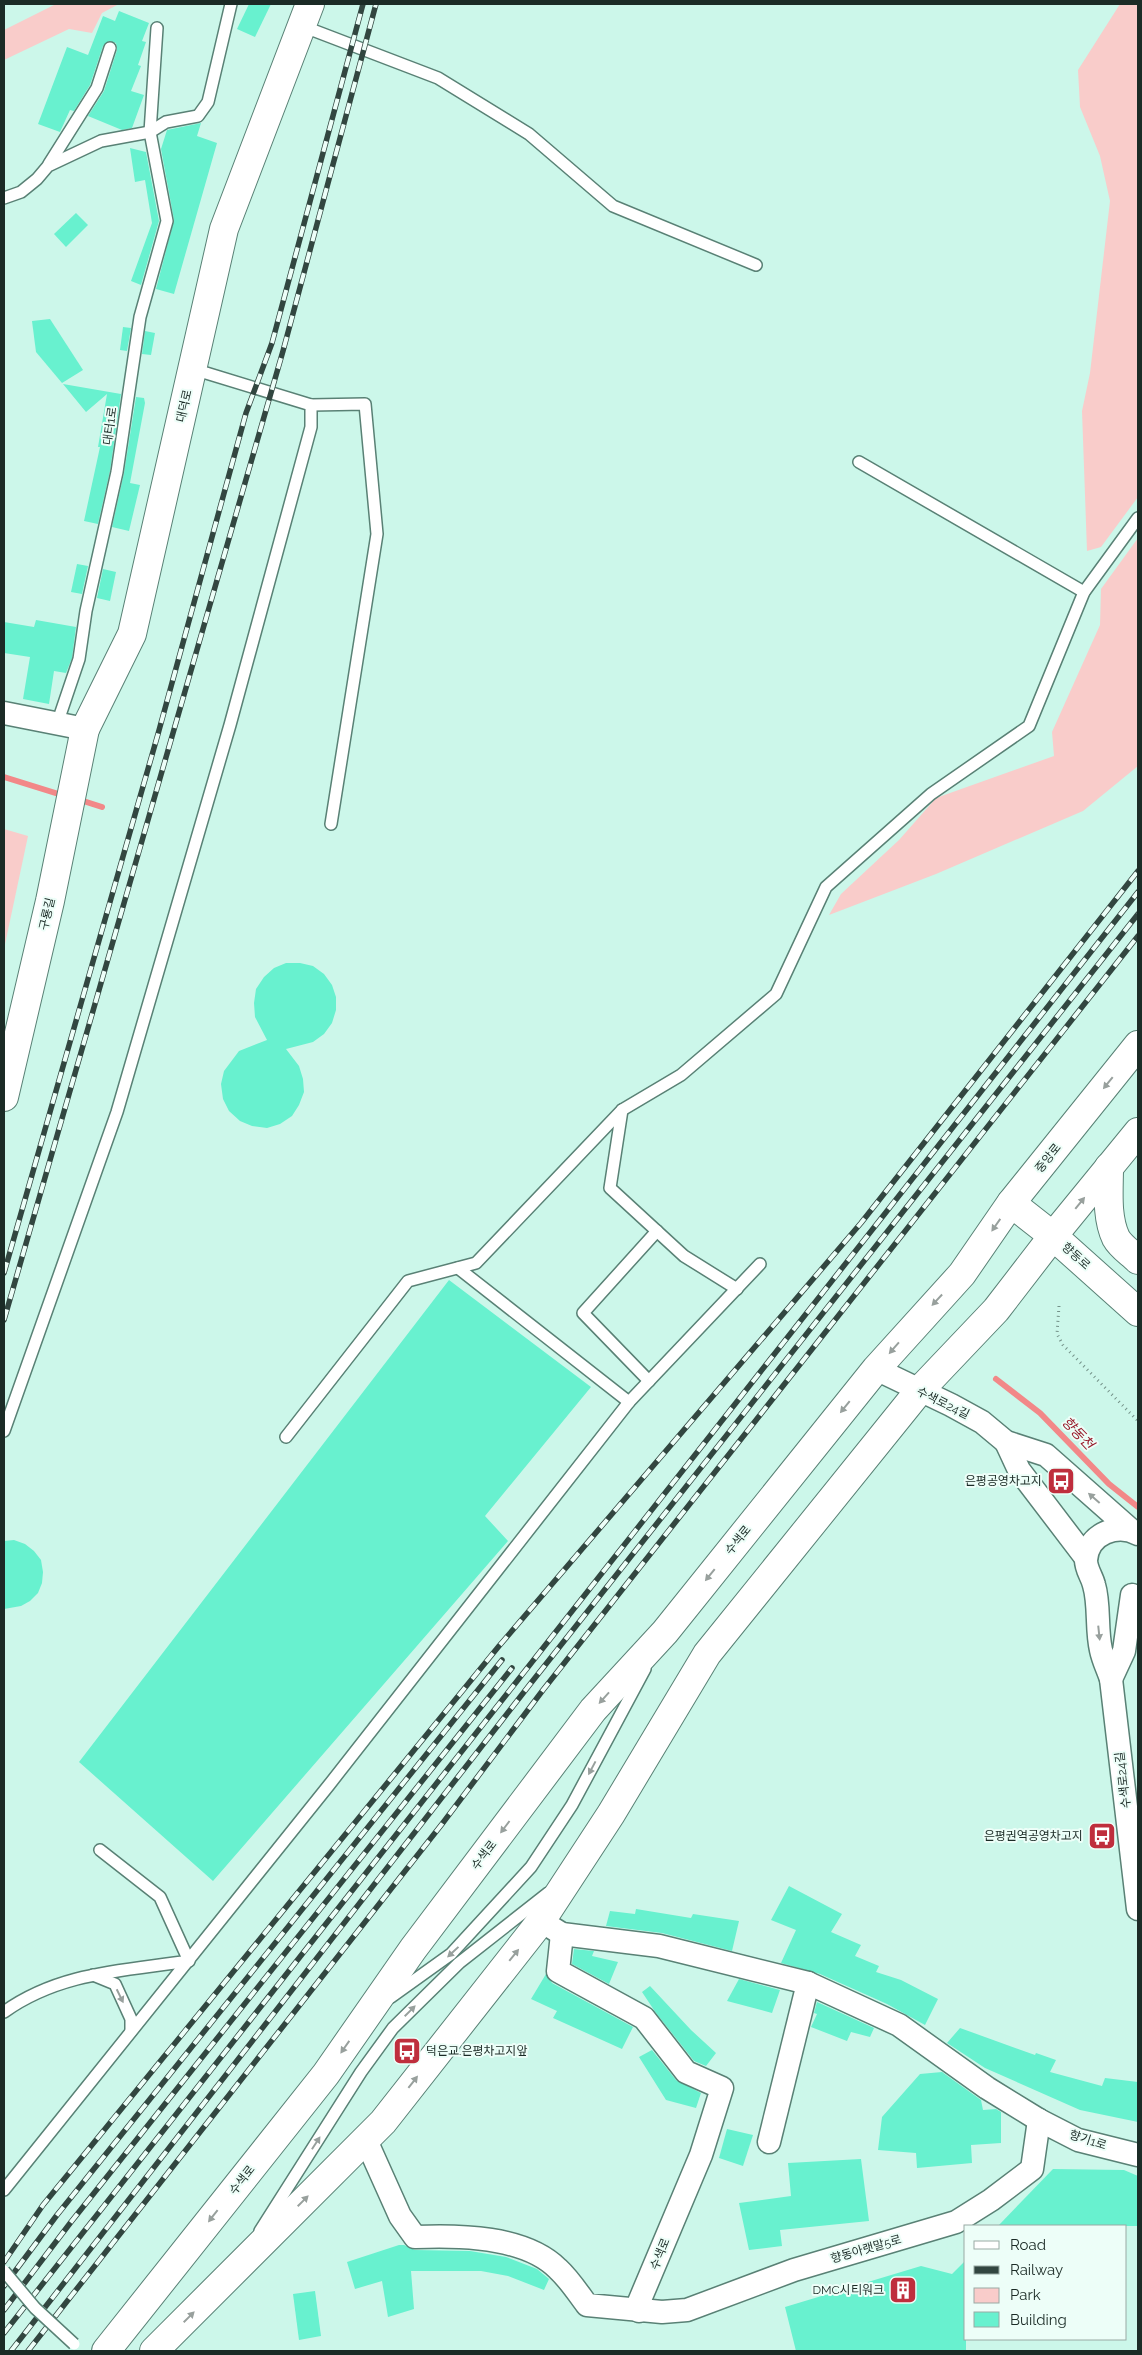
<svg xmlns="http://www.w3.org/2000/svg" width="1142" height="2355" viewBox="0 0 1142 2355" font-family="Raleway,'Noto Sans KR',sans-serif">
  <rect width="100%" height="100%" fill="#ccf7ea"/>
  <g fill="#f9ccca">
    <path d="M56,4h63l-17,9 -10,20 -23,-4 -65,31v-30z"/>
    <path d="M1120,4h18v493l-37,50 -14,4 -5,-140 8,-38 20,-172 -10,-45 -20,-49 -2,-37z"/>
    <path d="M1138,538v228l-55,45 -147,63 -107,41 12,-21 58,-54 37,-42 118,-42 -2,-24 48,-107 1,-36z"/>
    <path d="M4,829l24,7 -24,113z"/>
  </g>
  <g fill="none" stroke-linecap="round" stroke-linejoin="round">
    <g stroke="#f28888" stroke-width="6">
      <path d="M4,777l61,19"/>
      <path d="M77,799l25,8"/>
      <path d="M996,1379l44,34 69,71 29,23"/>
    </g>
  </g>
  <g fill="#68f1cf">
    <path d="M249,4h22l-16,33 -18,-8z"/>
    <path d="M119,11l30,12 -7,18 4,1 -8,23 3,1 -10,25 13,4 -12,33 -10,2 -34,-14 16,-25 13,-41 -1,-7 -7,-2 -6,5 -13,39 -16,26 -4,-1 -10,22 -22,-8 29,-77 21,8 15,-39 12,5z"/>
    <path d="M201,123l-4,13 20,7 -43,151 -18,-5 18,-69 -13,-71 6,-19z"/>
    <path d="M130,148l16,4 13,69 -18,64 -10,-4 21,-58 -7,-43 -10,2z"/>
    <path d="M76,213l12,12 -22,22 -12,-13z"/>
    <path d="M50,319l33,51 -21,13 -26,-31 -4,-31z"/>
    <path d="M123,327l8,1 -4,23 -7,-1z"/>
    <path d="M145,331l10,2 -4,22 -9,-1z"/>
    <path d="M63,384l58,10 -11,77 -12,53 -14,-3 16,-74h-2l9,-53 -21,18z"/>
    <path d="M136,397l8,1 1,5 -15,80 10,2 -11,46 -17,-4 12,-54z"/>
    <path d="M77,564l11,2 -6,28 -11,-2z"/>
    <path d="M103,569l13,3 -6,29 -13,-3z"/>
    <path d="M36,620l40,7 -4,31 -6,15 -12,-2 -5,33 -26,-5 7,-42 -26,-4v-31l30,5z"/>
    <path d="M286,963h14l13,3 11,8 8,11 4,12v13l-4,13 -8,11 -11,8 -27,7 13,17 4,13 1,13 -5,13 -7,11 -12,8 -13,4 -15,-2 -12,-5 -11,-10 -6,-12 -2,-15 3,-13 15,-20 28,-11 -12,-23 -1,-14 2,-14 8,-12 10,-9z"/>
    <path d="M449,1280l142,107 -106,129 23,25 -295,340 -134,-119z"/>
    <path d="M14,1540l11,4 9,7 7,9 2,12 -1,11 -4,10 -8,8 -9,5 -17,3v-68z"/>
    <path d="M789,1886l53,28 -11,18 30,13 -6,11 24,10 -3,6 25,8 37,19 -13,26 -38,-21 -67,-30 -39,-11 15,-33 -25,-10z"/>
    <path d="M636,1909l55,9 2,-4 46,7 -7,30 -70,-18 -56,-7 4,-15 25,3z"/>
    <path d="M574,1949l20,2 -2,5 26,6 -9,22 -37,-20z"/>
    <path d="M546,1974l6,9 81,44 -11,22 -69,-31 4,-7 -26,-12z"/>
    <path d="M739,1979l41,11 -8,23 -45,-12z"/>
    <path d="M650,1986l41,44 25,23 -10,13 -12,-5 -38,-48 -14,-21z"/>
    <path d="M817,2002l57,26 -4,9 -19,-5 -4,9 -36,-14 6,-13 -3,-1z"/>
    <path d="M960,2028l75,27 1,-2 20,7 -6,12 52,14 3,-8 33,4v40l-58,-12 -95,-42 -38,-25z"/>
    <path d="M652,2050l24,30 25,13 -5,15 -30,-8 -27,-43z"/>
    <path d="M942,2072l39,28 2,10 13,-1 5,3v31l-30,2 1,18 -55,5 -1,-15 -38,-3 4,-33 38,-43z"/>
    <path d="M727,2129l26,6 -10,31 -24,-8z"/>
    <path d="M861,2159l8,62 -89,9 2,16 -33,4 -10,-47 52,-7 -3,-33z"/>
    <path d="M1053,2169l71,1 14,6v50h-140z"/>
    <path d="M399,2245h5l11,5 55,1 36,6 31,12 12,10 -5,11 -36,-14 -27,-5h-70l3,38 -26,8 -6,-36 -27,8 -8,-27z"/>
    <path d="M966,2260v91h-170l-11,-44 136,-41 31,8z"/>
    <path d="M315,2291l6,45 -22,4 -6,-46z"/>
  </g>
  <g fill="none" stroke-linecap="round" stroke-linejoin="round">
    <g stroke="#598175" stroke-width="14">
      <g id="service">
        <path d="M302,26l136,52 91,56 84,72 143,59"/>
        <path d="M49,164l48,-76 13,-40"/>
        <path d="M4,198l17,-6 16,-13 11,-13 53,-25 49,-9 16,-10 32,-6 10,-14 23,-98"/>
        <path d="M311,405l54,-1 12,130 -46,290"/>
        <path d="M859,462l225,130"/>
        <path d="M57,724l22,-65 7,-48 31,-139 23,-155 27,-96 -17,-89 7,-104"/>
        <path d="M622,1110l-12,78 74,68 53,33"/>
        <path d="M458,1268l171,134"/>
        <path d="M649,1381l-66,-68 74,-82"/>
        <path d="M4,1431l113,-319 113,-387 81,-298v-22l-118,-36"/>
        <path d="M286,1437l122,-156 68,-18 146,-153 59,-35 95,-81 50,-107 105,-93 98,-68 55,-134 54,-74"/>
        <path d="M93,1975l22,9 16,35v12"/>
        <path d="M391,1997l60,-43 80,-87 41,-62 73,-136"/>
        <path d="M4,2012c56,-40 119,-41 185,-51l-29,-64 -60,-47"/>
        <path d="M4,2190l325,-405 300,-383 131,-138"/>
        <path d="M260,2231l101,-159 32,-44 66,-65 89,-70"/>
      </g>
    </g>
    <g stroke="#598175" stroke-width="25">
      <g id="minor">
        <path d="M4,713l81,16"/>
        <path d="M876,1369l75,36 31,17 24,20 40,13 85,75"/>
        <path d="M1006,1442l13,28 67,88"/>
        <path d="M1138,1534c-20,-11 -50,-1 -52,26 0,10 6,16 8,25 6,20 2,44 7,65 2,10 7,20 10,29l27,230"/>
        <path d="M1111,1679l13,-28 8,-56"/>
        <path d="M541,1921l21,13 97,12 149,37 91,42 88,63 52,32 39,20 60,15"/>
        <path d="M562,1934l-4,37 86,47 42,54 36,16 -21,67 -62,147v9"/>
        <path d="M365,2138l35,78 15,21c44,-2 110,-1 143,32 11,10 20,24 29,36l75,7 25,-2 107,-40 162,-48 35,-22 41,-31 7,-49"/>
        <path d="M769,2142l39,-159"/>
      </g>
    </g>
    <g stroke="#598175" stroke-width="30">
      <path id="tertiary" d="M85,729l47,-95 92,-405 86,-225"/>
    </g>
    <g stroke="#598175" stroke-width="30">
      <path id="secondary" d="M4,1097l46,-196 35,-172"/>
    </g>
    <g stroke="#598175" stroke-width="30">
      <g id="primary">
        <path d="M1109,1167c0,23 -3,50 7,71 5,9 15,15 22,22"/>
        <path d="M1011,1203l42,33 85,76"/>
        <path d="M106,2351l220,-277 87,-125 180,-239 72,-78 211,-263 86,-95 49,-71 127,-158"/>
        <path d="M154,2351l229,-229 158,-201 70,-107 96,-160 212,-263 77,-81 57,-74 85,-104"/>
      </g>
    </g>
    <path stroke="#749289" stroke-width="3" stroke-dasharray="1 4" stroke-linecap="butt" d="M1059,1306l-2,28 6,11 75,76"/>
    <use href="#service" stroke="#fff" stroke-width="11"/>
    <use href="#minor" stroke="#fff" stroke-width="22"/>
    <use href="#tertiary" stroke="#fff" stroke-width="28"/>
    <use href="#secondary" stroke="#fff" stroke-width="28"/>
    <use href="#primary" stroke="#fff" stroke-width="28"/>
    <g stroke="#324640" stroke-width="5.5">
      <g id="rail">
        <path d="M4,1273l154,-539 88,-321 26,-70 91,-339"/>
        <path d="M4,1320l279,-969 93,-347"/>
        <path d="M4,2262l39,-57 456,-559 362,-423 277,-352"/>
        <path d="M4,2286l53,-71 445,-555"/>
        <path d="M4,2310l67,-88 441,-554"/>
        <path d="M4,2333l1134,-1441"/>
        <path d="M11,2351l520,-668 607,-769"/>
        <path d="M28,2351l414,-527 101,-134 595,-754"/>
      </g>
    </g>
    <use href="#rail" stroke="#edfef8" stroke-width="4" stroke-dasharray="11" stroke-linecap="butt"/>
    <g stroke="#598175" stroke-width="14" stroke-linecap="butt">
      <path id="service-bridge" d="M4,2271l31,37 39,36"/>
    </g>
    <use href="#service-bridge" stroke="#fff" stroke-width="11"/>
  </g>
  <defs><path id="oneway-solid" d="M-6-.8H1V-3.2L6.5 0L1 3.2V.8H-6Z" transform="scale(1.25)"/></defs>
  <g fill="#98a09d">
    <use href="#oneway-solid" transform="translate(1108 1083) rotate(129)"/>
    <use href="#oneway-solid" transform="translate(1080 1203) rotate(-51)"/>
    <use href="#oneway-solid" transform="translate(996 1225) rotate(125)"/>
    <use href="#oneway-solid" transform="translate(937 1300) rotate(133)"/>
    <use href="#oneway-solid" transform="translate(894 1348) rotate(131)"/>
    <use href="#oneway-solid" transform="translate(845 1407) rotate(129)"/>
    <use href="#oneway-solid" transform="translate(1094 1498) rotate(-139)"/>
    <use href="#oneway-solid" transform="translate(710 1575) rotate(129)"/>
    <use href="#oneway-solid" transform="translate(1099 1633) rotate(84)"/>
    <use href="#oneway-solid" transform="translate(604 1698) rotate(132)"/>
    <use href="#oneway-solid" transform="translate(592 1768) rotate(118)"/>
    <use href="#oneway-solid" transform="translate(505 1827) rotate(127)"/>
    <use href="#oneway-solid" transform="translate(453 1952) rotate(137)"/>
    <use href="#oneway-solid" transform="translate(514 1955) rotate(-51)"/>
    <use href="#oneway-solid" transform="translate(120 1996) rotate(64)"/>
    <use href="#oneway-solid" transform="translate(410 2011) rotate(-45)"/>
    <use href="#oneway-solid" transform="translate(345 2047) rotate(125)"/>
    <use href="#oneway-solid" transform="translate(413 2082) rotate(-52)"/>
    <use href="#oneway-solid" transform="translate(316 2143) rotate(-57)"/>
    <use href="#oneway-solid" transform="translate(303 2201) rotate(-45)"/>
    <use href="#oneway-solid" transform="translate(213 2216) rotate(128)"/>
    <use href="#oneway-solid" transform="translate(189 2317) rotate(-45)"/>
  </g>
  <defs>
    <g id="bus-square" transform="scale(1.4375)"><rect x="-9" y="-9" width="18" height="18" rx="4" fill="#bf2e3d" stroke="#edfef8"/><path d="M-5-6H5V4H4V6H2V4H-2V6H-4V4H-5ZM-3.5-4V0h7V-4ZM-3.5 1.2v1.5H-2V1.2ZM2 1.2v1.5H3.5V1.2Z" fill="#fff"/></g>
    <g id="building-square" transform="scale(1.4375)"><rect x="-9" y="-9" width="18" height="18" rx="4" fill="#bf2e3d" stroke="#edfef8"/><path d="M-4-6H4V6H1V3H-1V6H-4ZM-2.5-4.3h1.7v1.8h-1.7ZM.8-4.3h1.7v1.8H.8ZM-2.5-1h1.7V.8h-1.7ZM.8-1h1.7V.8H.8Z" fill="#fff"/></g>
  </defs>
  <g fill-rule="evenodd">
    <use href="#bus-square" x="1061" y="1481"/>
    <use href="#bus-square" x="1102" y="1836"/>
    <use href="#bus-square" x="407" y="2051"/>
    <use href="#building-square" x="903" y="2290"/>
  </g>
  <g text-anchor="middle" stroke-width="4" stroke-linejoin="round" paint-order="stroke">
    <g font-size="12" fill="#1b2b26" stroke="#edfef8">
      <text transform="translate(184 406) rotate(-77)" y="4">대덕로</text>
      <text transform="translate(110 426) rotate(-82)" y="4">대터1로</text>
      <text transform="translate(47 914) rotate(-77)" y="4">구룡길</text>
      <text transform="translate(1048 1158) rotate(-51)" y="4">중앙로</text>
      <text transform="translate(1076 1256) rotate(42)" y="4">향동로</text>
      <text transform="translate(943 1403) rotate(26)" y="4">수색로24길</text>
      <text transform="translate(738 1540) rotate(-51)" y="4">수색로</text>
      <text transform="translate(1123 1780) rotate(-97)" y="4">수색로24길</text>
      <text transform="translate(484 1855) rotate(-53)" y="4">수색로</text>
      <text transform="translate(1088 2140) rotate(18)" y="4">향기1로</text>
      <text transform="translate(242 2180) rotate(-52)" y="4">수색로</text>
      <text transform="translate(866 2249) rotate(-16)" y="4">향동아랫말5로</text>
      <text transform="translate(660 2254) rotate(-68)" y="4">수색로</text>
    </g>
    <g font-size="12" fill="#1b2b26" stroke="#edfef8" text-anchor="end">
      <text x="1042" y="1485">은평공영차고지</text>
      <text x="1083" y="1840">은평권역공영차고지</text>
      <text x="426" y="2055" text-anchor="start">덕은교.은평차고지앞</text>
      <text x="884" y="2294">DMC시티워크</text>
    </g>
    <g font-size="14" font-style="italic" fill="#991b2b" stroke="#edfef8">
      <text transform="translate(1078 1433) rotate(46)" y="5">향동천</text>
    </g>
  </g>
  <rect width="1142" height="2355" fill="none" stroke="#1b2b26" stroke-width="10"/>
  <rect x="964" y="2225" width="162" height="115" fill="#edfef8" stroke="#99aaa4"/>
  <rect x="974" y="2241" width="25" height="8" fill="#ffffff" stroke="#99aaa4"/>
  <text x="1010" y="2250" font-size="15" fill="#1b2b26">Road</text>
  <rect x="974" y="2266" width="25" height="8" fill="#324640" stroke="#99aaa4"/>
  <text x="1010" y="2275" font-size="15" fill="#1b2b26">Railway</text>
  <rect x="974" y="2288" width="25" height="15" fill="#f9ccca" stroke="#99aaa4"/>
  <text x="1010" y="2300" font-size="15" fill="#1b2b26">Park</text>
  <rect x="974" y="2312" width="25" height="15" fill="#68f1cf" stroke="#99aaa4"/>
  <text x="1010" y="2325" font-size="15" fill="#1b2b26">Building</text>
</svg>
